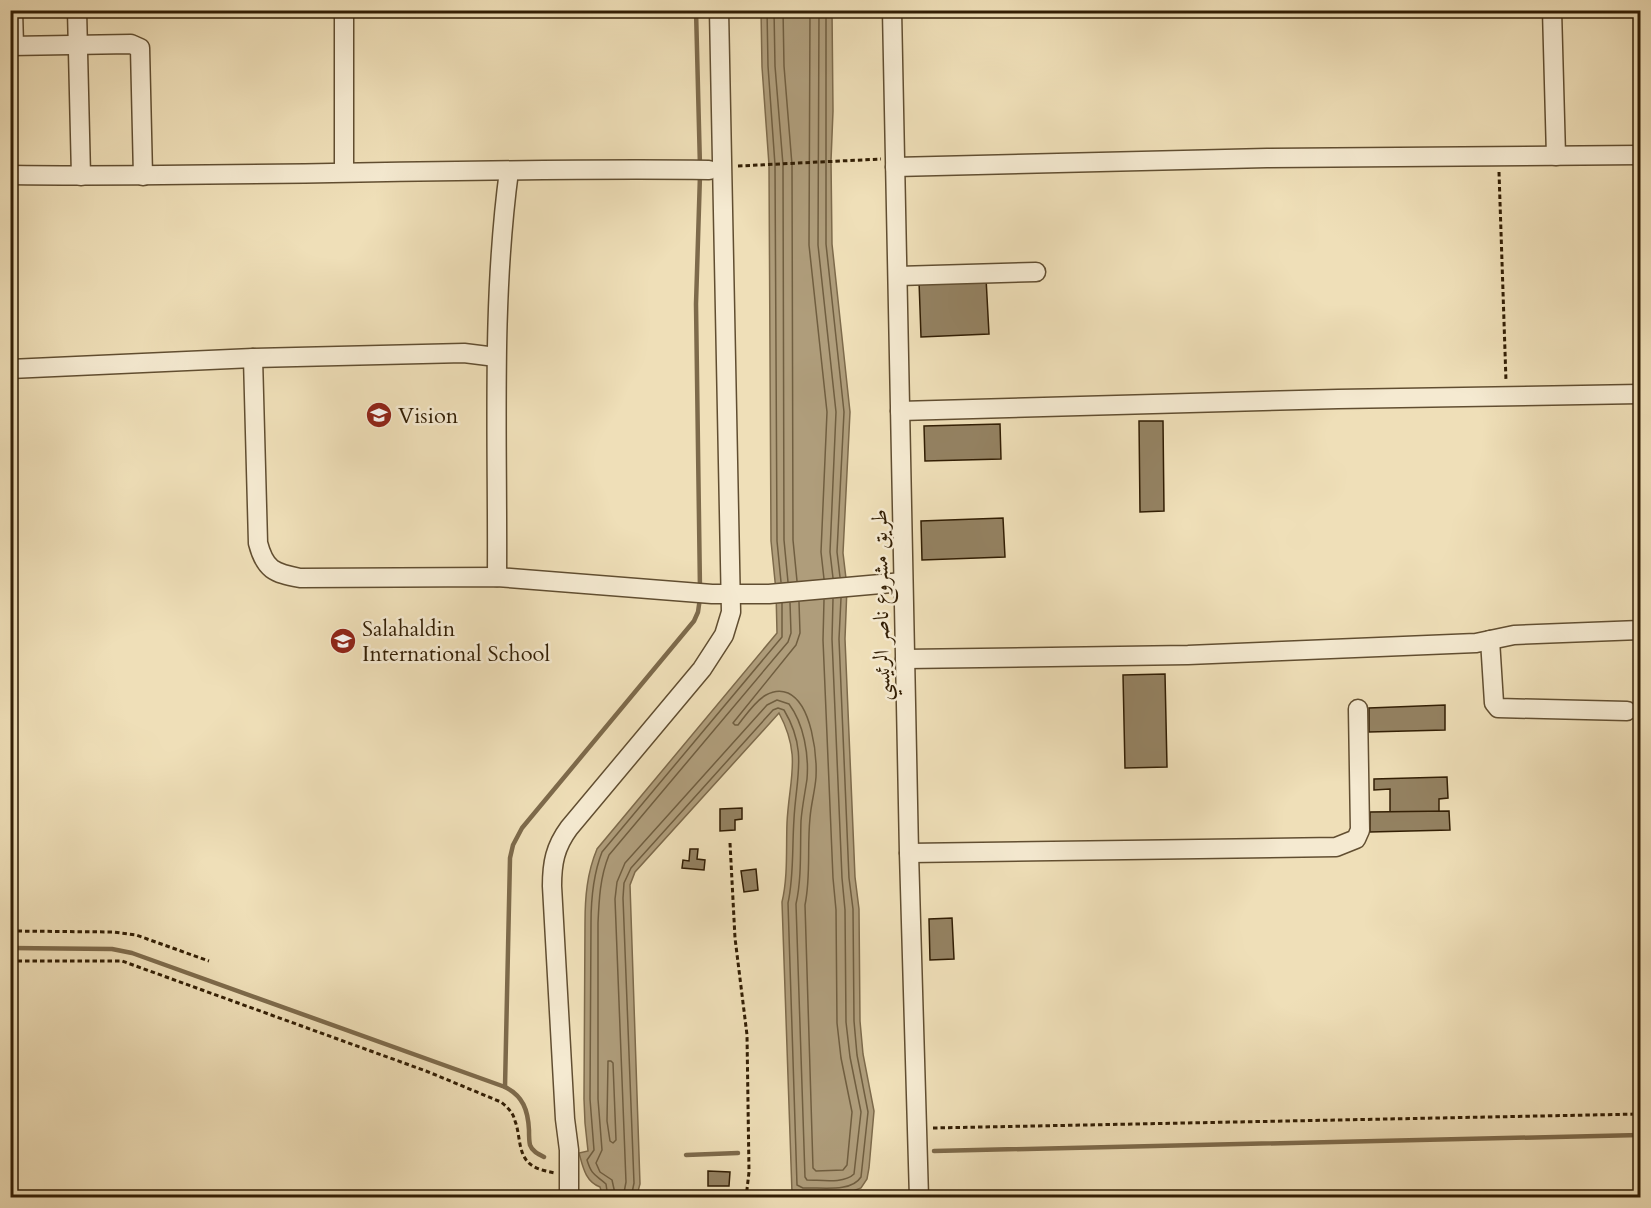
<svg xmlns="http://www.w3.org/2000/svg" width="1651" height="1208" viewBox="0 0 1651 1208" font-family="Cardo,Amiri,serif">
  <rect width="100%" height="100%" fill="#efdfb8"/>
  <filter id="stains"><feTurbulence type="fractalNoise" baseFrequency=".00333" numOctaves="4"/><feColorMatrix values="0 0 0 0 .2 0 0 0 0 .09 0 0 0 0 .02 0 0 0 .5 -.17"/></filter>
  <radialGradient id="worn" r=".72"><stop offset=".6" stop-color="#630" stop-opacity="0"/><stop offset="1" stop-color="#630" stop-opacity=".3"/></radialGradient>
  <path fill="#af9d7b" stroke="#7d6a4b" stroke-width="1.5" d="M761,11h71l1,100 -2,50 1,83 18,168 -7,141 4,34 -2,52 10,238 4,32 1,112 3,33 11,57 -5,57 -2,11 -6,9 -13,5h-56l-10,-291c6,-25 4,-53 5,-79 2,-44 15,-67 -8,-110l-144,159 -5,13 10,299 -3,11 -34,2 -3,-10c-15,-6 -17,-20 -21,-34l9,-2 -3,-28 -1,-24 1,-176c0,-26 2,-50 12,-74l180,-216 -1,-42 -5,-50 -2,-376 -7,-98z"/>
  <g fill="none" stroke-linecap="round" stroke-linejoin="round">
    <g stroke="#705e40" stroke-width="1.5">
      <path d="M767,10l1,56 7,99 2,376 4,41"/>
      <path d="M774,10l1,56 8,99 1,375 4,42"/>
      <path d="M783,10l1,56 8,99 1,375 4,41"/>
      <path d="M810,10l-1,235 18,167 -6,140 3,27"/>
      <path d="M819,10l-1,235 18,167 -6,140 3,26"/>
      <path d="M826,10v234l18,168 -7,140 3,25"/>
      <path d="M799,602l1,31 -4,12 -63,78 2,2h3c8,-10 17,-24 28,-30 7,-4 15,-5 22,-2 24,11 29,62 28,84 -1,14 -5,27 -6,41 -3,29 1,58 -5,87l8,263 3,3 27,-1 4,-5 5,-53 -11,-54 -4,-35 -1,-113 -3,-32 -10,-238 1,-40"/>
      <path d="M608,1061h3l2,2 3,77 -3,3 -3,-2 -3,-20z"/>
      <path d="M608,1198l-2,-14c-11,-10 -14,-8 -19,-24l7,-10 -4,-51 1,-176c0,-25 2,-48 11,-71l180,-215v-34"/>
      <path d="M616,1198l-4,-18 -12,-8 -4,-9 6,-13 -4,-51v-176c1,-23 2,-46 11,-68l179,-213 3,-9 -1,-30"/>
      <path d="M623,1198l3,-16 -11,-283 2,-17 8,-19 142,-158 10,-5 12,4c15,20 20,51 18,75 -2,14 -5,28 -6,42 -1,27 1,56 -5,83l9,273 2,3c14,0 37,4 47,-6l7,-62 -11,-55 -4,-35 -1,-112 -3,-32 -10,-239 1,-40"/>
      <path d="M631,1198l3,-15 -11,-285 1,-15 7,-15 142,-158 5,-2 6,2c24,40 12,68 10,109 -2,28 0,57 -6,84l9,282 6,3c17,-1 48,5 58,-11l7,-65 -11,-57 -3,-34 -1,-112 -4,-31 -10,-239 2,-41"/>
    </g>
    <g stroke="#7d6a4b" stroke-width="4.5">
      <path d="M696,10l4,157"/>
      <path d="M700,590l-4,-286 4,-129"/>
      <path d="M10,948l102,1 20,4 373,134c18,9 23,23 24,43 0,4 0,11 1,15 2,6 8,9 14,12"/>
      <path d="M505,1087l5,-229 3,-13 9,-17 172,-207 4,-9 2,-14"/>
      <path d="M934,1151l706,-16"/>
      <path d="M686,1155l52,-2"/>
    </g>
  </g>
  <g fill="#948262" stroke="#321e04" stroke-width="1.5">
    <path d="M986,278l3,56 -68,3 -2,-56z"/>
    <path d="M1139,421h24l1,90 -24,1z"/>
    <path d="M1000,424l1,35 -76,2 -1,-35z"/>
    <path d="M1003,518l2,39 -83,3 -1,-39z"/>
    <path d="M1165,674l2,93 -42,1 -2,-93z"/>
    <path d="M1445,705v25l-76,2v-24z"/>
    <path d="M1447,777l1,21 -9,1v13h-49v-23l-16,1v-11z"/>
    <path d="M742,808v11l-7,1v10l-15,1v-22z"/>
    <path d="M1449,811l1,19 -80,2v-20z"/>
    <path d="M690,849h8l-1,10 8,1 -1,10 -22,-2 1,-8 6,1z"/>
    <path d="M756,869l2,21 -14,2 -3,-21z"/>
    <path d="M952,918l2,41 -24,1 -1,-41z"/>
    <path d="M708,1171l22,1 -1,14h-21z"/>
    <path d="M848,1193v5h-45v-4z"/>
  </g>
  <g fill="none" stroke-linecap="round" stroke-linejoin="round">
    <g stroke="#614e31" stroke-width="21">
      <g id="minor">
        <path d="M13,10l1,36"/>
        <path d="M77,10l4,166"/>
        <path d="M892,10l17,843 10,345"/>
        <path d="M1552,10l4,146"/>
        <path d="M10,46l121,-2 9,4 3,128"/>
        <path d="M895,167l372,-9 373,-3"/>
        <path d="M344,172v-162"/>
        <path d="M10,175c233,3 466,-8 699,-5"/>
        <path d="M898,276l138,-4"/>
        <path d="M253,358l5,185c7,27 16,30 42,35l197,-1 215,17h57l134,-12"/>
        <path d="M10,369l243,-11 211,-5 32,4"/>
        <path d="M900,411l438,-12 302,-5"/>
        <path d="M497,577c1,-136 -6,-272 12,-406"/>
        <path d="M1490,640l4,63 4,5 129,3"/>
        <path d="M905,659l283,-4 288,-12 38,-8 126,-5"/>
        <path d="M909,853l427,-6 20,-8 4,-9 -2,-121"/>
        <path d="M569,1198v-48l-4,-31 -13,-233c0,-23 3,-39 17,-58l133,-159 22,-34 7,-23 -12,-602"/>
      </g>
    </g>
    <g stroke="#321e04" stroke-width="3" stroke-dasharray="4.5 3" stroke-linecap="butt">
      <path d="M738,166l143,-7"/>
      <path d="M1499,172l7,209"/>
      <path d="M730,843l5,95 12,97 2,137 -3,26"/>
      <path d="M10,931l103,1 23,3 73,26"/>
      <path d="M10,961h112l304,110 75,31c6,5 12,10 14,19 5,12 3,31 13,41 6,7 18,9 27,11"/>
      <path d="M933,1128l707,-14"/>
    </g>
    <use href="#minor" stroke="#f5ead1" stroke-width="18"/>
  </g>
  <defs>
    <g id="school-disc" transform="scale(1.35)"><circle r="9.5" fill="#8f2418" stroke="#f5ead1"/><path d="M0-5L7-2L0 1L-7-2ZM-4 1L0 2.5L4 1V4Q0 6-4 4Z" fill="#fff"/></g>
  </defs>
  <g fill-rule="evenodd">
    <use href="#school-disc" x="379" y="415"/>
    <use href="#school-disc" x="343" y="641"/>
  </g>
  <g text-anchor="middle" stroke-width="5" stroke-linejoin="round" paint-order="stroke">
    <g font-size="22" fill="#321e04" stroke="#f5ead1" text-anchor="start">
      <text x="398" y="423">Vision</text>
      <text x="362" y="636">Salahaldin<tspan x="362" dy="25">International School</tspan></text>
    </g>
    <g font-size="22" fill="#321e04" stroke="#f5ead1">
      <text transform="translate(880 605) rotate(-91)" y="8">طريق مشروع ناصر الرئيسي</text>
    </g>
  </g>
  <rect width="1651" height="1208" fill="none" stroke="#efdfb8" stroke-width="36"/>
  <rect x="12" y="12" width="1627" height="1184" fill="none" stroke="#321e04" stroke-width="3"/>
  <rect x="18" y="18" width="1615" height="1172" fill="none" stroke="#321e04" stroke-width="1.5"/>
  <rect width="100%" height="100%" filter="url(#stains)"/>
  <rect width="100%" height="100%" fill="url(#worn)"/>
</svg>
